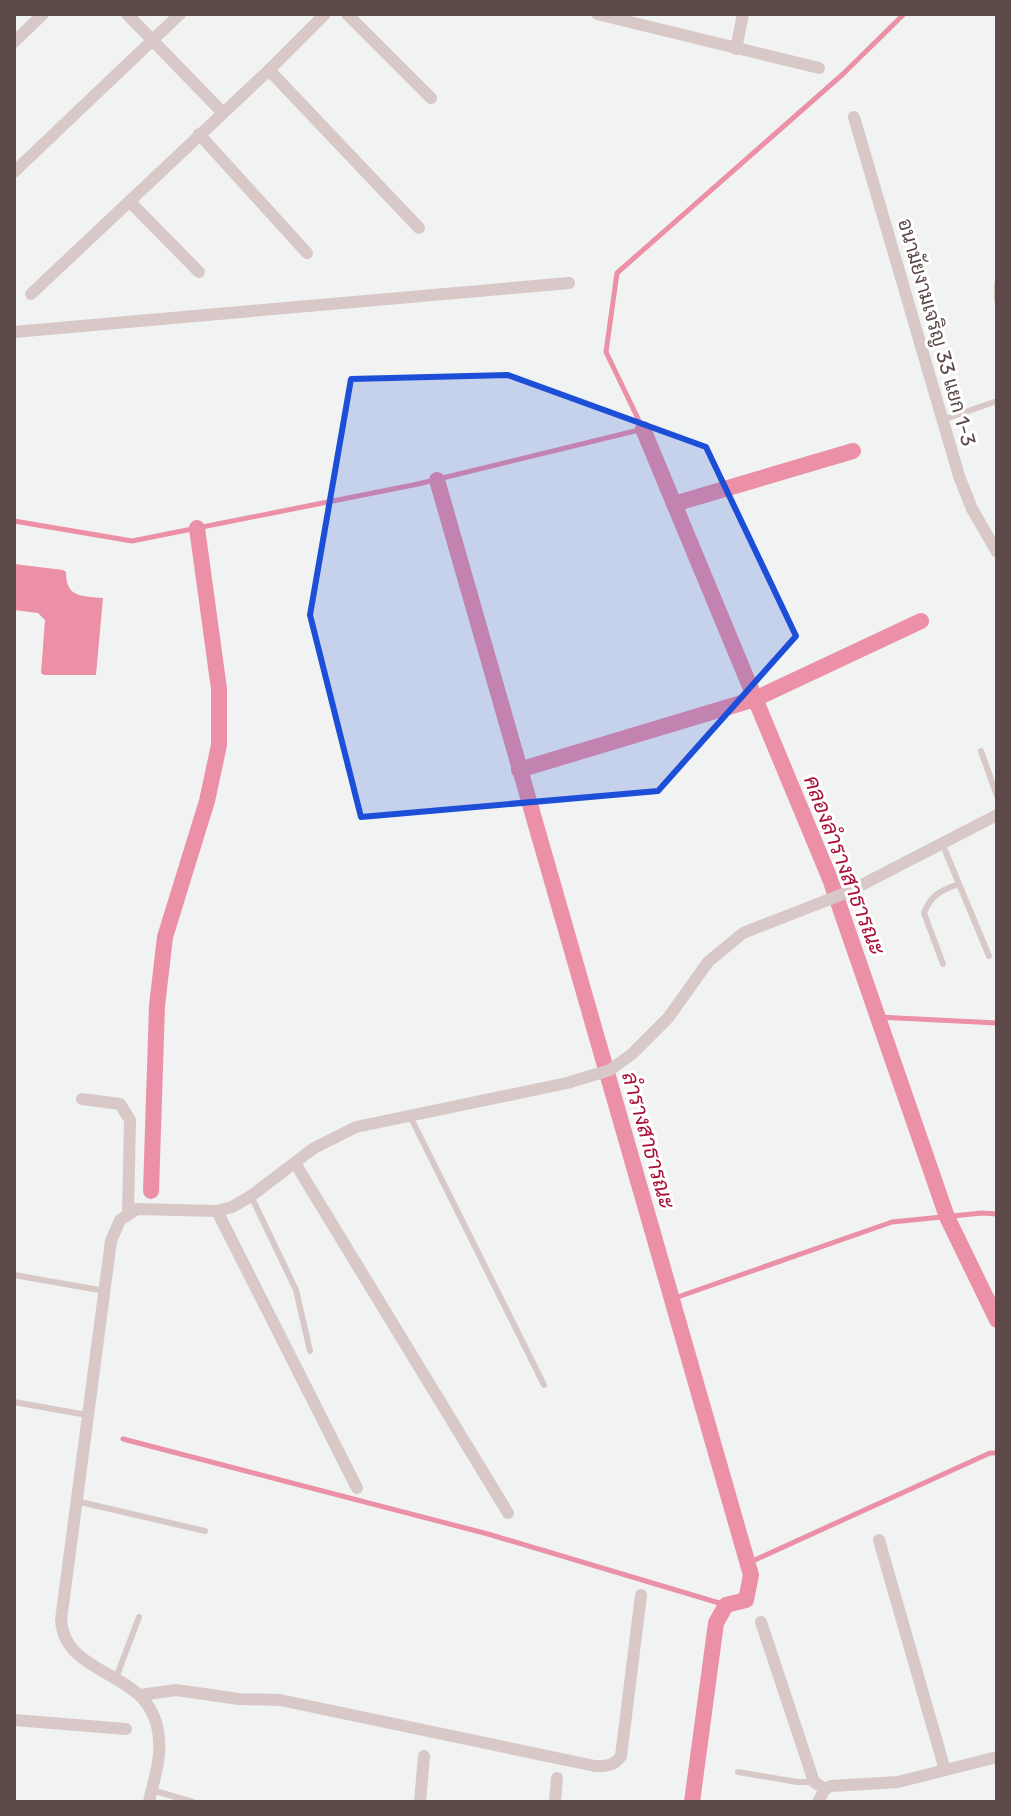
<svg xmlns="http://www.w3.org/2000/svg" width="1011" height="1816" viewBox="0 0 1011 1816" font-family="Rubik,Sarabun,sans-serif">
  <rect width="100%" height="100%" fill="#f1f3f2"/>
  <path fill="#eb90a7" d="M14,564l49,6 3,2c0,26 16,24 37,26l-7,77h-52l-3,-2 4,-53 -7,-7 -24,-3z"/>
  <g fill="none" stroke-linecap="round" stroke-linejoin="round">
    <g stroke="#eb90a7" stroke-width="5">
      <path d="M14,521l118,20 286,-57 225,-55 -37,-77 11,-79 226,-199 61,-60"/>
      <path d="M878,1017l119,6"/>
      <path d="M672,1299l220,-77 90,-9 15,1"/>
      <path d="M123,1439l365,95 238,71"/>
      <path d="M748,1563l242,-110h7"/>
    </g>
    <g stroke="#eb90a7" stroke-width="16">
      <path d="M643,429l187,450 117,338 50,103"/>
      <path d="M437,480l314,1095 -5,25 -20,5 -10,18 -24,179"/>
      <path d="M674,504l179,-53"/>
      <path d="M519,770l236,-71 166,-78"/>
      <path d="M151,1191l6,-185 8,-69 42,-136 12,-56v-56l-22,-161"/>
    </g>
    <g stroke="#d8c8c8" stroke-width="6">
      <path d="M997,284v16"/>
      <path d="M942,420l55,-19"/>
      <path d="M981,751l16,45"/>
      <path d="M942,843l17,41c-18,6 -28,11 -35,29l19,51"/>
      <path d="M959,884l30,72"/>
      <path d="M410,1116l134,269"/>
      <path d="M251,1196l45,94 14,61"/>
      <path d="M14,1275l91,16"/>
      <path d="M14,1402l73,13"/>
      <path d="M76,1501l129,30"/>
      <path d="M116,1678l23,-61"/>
      <path d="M738,1772l59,10h17"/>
      <path d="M152,1790l41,12"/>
    </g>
    <g stroke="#d8c8c8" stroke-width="12">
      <path d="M127,14l96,99"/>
      <path d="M347,14l84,84"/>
      <path d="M597,14l222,54"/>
      <path d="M14,42l29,-28"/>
      <path d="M736,49l7,-35"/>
      <path d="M269,70l150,158"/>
      <path d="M854,117l105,359 13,33 25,43"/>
      <path d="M199,134l108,119"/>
      <path d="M14,172l166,-158"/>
      <path d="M130,202l69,70"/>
      <path d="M31,294l238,-224 56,-56"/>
      <path d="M14,332l555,-49"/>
      <path d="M82,1099l38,5 10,16 -2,93"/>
      <path d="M295,1163l213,350"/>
      <path d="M217,1211l140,277"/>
      <path d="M879,1540l66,230"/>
      <path d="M761,1622l53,160 11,7"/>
      <path d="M140,1695l36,-5 63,9 41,1 315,66c12,0 19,0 26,-10l20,-161"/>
      <path d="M14,1720l112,9"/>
      <path d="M149,1802c4,-20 12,-41 10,-62 -4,-74 -93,-58 -98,-120l50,-379 9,-21 17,-11 80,2 15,-4 19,-11 63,-48 42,-21 211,-44 43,-13 22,-16 36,-36 40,-56 35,-29 105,-41 149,-77"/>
      <path d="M420,1802l4,-46"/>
      <path d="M555,1802l2,-24"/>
      <path d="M818,1802l7,-13 6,-3 67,-4 99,-25"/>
    </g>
  </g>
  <path fill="#1d4ed8" fill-opacity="0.2" stroke="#1d4ed8" stroke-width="6" stroke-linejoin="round" d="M508,375l198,72 90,189 -138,155 -297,26 -51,-202 41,-236z"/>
  <g text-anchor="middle" stroke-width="6" stroke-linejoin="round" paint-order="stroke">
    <g font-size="20" fill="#5e4949" stroke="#fff">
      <text transform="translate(937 332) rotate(74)" y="7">อนามัยงามเจริญ 33 แยก 1-3</text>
    </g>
    <g font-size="22" font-style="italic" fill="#ab1037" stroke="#fff">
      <text transform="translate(845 865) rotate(69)" y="8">คลองลำรางสาธารณะ</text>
      <text transform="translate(649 1140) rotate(74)" y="8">ลำรางสาธารณะ</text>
    </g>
  </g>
  <rect width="1011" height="1816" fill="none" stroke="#5e4949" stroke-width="32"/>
</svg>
